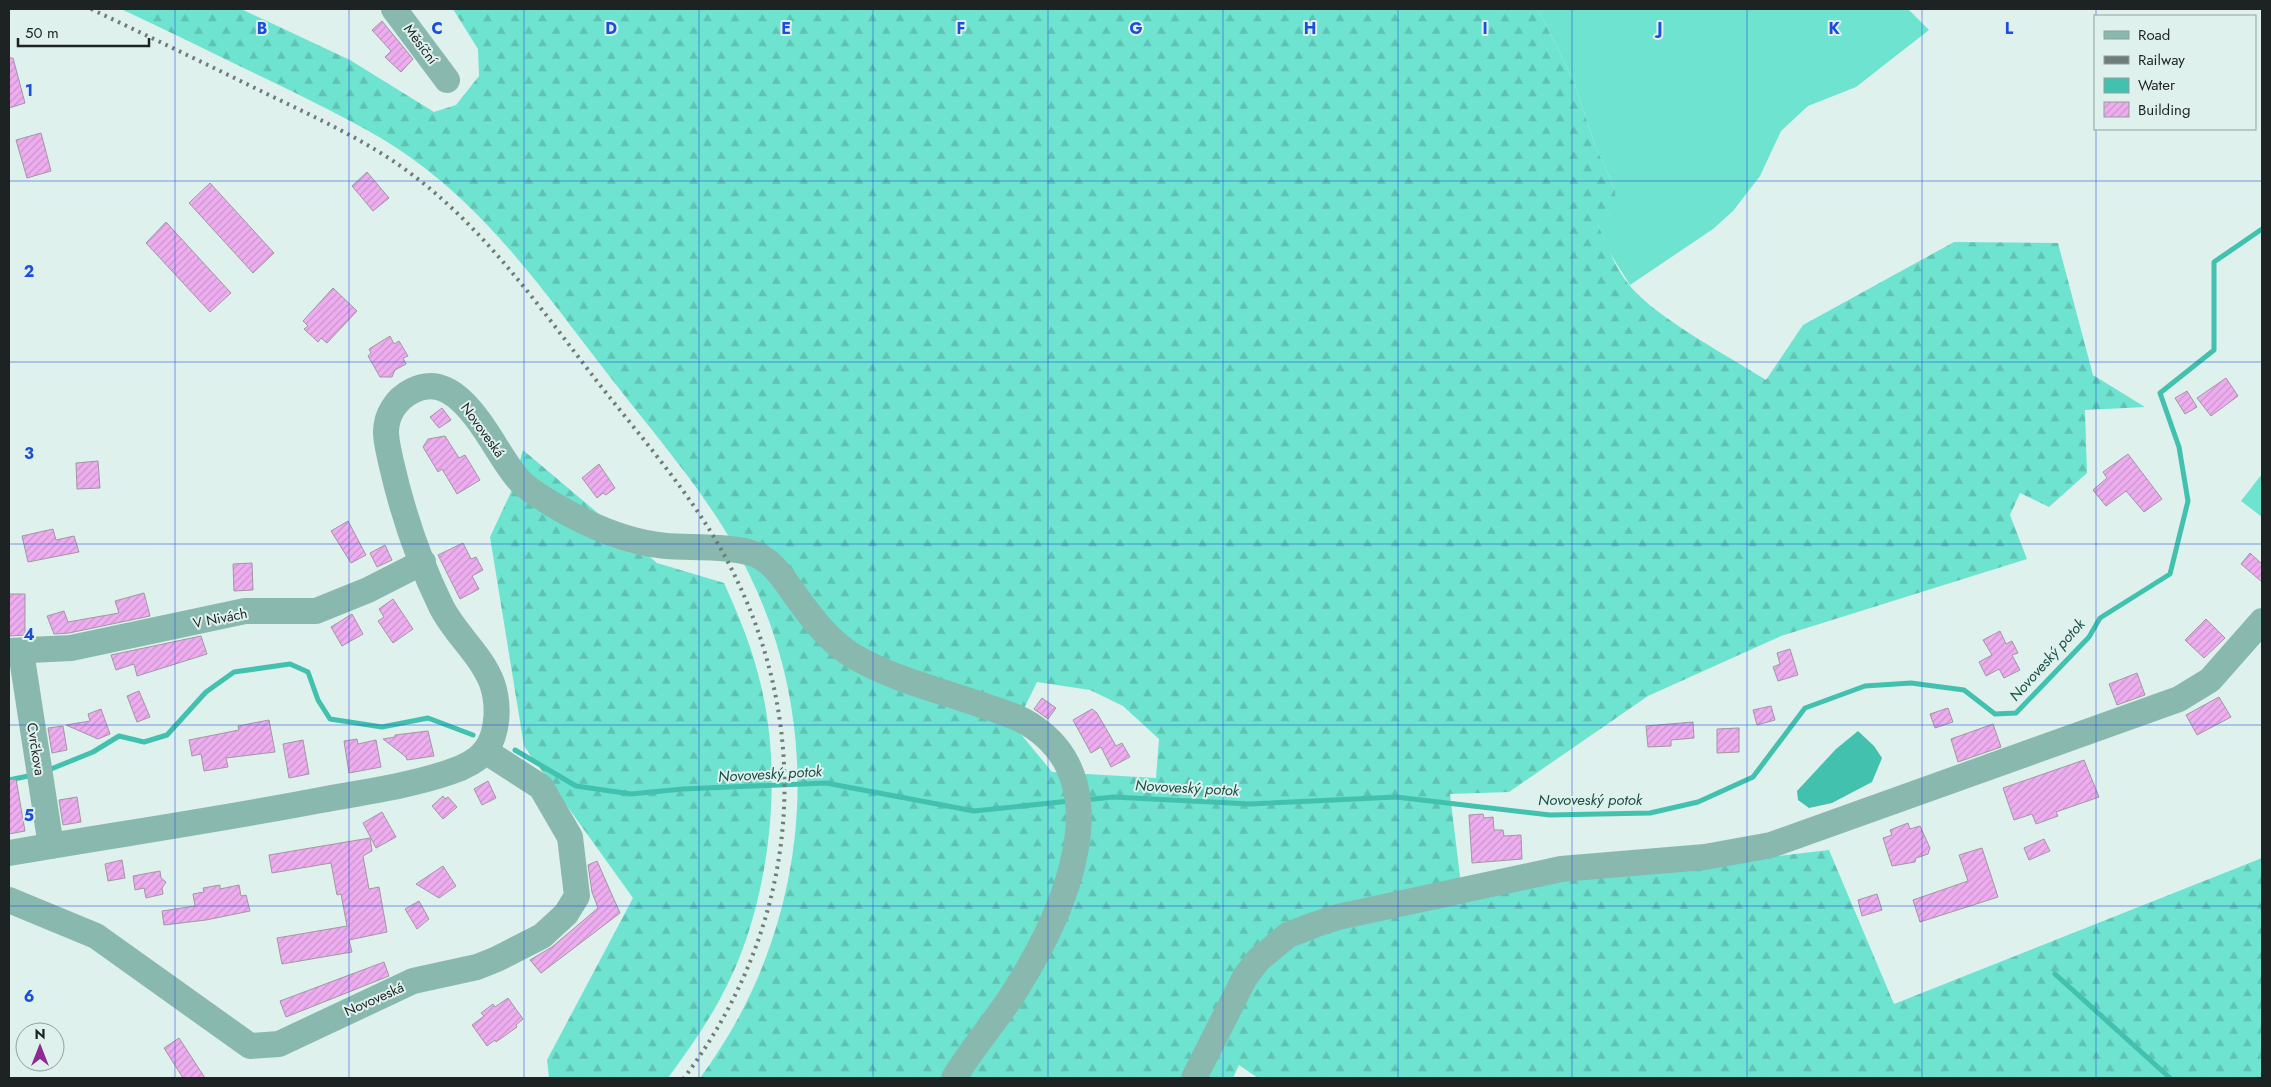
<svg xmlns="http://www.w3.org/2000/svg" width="2271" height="1087" viewBox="0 0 2271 1087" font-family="Jost,sans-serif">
  <defs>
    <pattern id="forest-firs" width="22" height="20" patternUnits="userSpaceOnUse" patternTransform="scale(1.25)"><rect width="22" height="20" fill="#6ee3d0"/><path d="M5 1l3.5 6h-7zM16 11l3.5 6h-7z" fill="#5fc2b2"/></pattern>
    <pattern id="building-hatch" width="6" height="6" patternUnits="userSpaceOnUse" patternTransform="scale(1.25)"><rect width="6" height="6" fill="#edadef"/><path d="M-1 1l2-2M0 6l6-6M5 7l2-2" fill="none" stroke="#cb95cd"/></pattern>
  </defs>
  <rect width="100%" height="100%" fill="#dff1ed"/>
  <g fill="#6ee3d0">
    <path d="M1538,9h370l21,21 -73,57 -48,19 -27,25 -21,45 -27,35 -20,18 -83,56 -22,-35 -10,-26 17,-34 -20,-45 -22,-65z"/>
    <path d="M2262,474v43l-21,-16z"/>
  </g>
  <g fill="url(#forest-firs)" fill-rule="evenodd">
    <path d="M121,9h120l109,51 84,52 22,-7 23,-29 -1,-27 -25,-40h1085l35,71 22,65 20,45 1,24 -18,10c8,20 17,44 32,62 29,34 97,69 136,94l37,-55 151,-83 104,1 35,132 52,32 -60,3 2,63 -38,34 -29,-14 -10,22 17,44 -246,77 -133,60 -139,96 -59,2 12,99 367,-43 65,154 368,-146v220h-1004l-19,-13 -6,13h-533c116,-156 131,-367 32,-536 -35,-60 -83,-114 -125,-169 -59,-76 -114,-156 -193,-213 -41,-30 -89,-52 -135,-75 -52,-25 -105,-51 -158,-76zM1037,682l53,8 33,16 36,33 -3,39 -104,-6 -37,-45z"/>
    <path d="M523,450l134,113 67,20c16,35 30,70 38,107 22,96 6,223 -42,309 -15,28 -34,54 -52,79h-119l-2,-18 86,-162 -109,-152 -34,-209 21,-45z"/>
  </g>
  <path fill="#42c1af" d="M1858,731l16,15 8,12 -10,24 -40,21 -23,5 -11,-8 -1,-9 39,-42z"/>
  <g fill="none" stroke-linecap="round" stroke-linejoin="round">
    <g stroke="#42c1af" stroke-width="5">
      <path d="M515,750l61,36 55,8 52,-5 143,-6 148,28 96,-10"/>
      <path d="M46,771l47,-19 26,-16 25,6 23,-7 39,-43 28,-20 56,-8 18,8 10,28 12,19 52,8 46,-9 45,17"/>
      <path d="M9,780l24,-5"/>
      <path d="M1084,800l29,-3 137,7 146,-7 154,18 100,-2 48,-11 55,-25 52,-69 60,-22 46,-3 53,7 31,24 21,-1 73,-76 11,-19 70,-44 18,-73 -9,-54 -19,-54 54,-43v-88l48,-33"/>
      <path d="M2055,974l115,104"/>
    </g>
  </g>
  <g fill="url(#building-hatch)" stroke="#a297a2">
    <path d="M382,21l31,38 -12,13 -16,-15 6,-6 -19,-21z"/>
    <path d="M9,58h4l12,45 -16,5z"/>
    <path d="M41,133l10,38 -24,7 -11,-38z"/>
    <path d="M367,172l22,26 -16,13 -21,-25z"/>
    <path d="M210,183l64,70 -21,20 -64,-70z"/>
    <path d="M166,222l65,71 -21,19 -64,-69z"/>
    <path d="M333,288l24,23 -30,32 -6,-5 -3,4 -14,-13 4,-3 -5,-5z"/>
    <path d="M390,336l4,8 5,-3 9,15 -5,2 3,6 -11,6 -3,7h-12l-12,-21 3,-3 -2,-4z"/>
    <path d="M2226,378l12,18 -27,20 -14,-18z"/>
    <path d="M2187,391l10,16 -12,7 -10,-16z"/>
    <path d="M442,408l9,12 -12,8 -9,-11z"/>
    <path d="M445,436l14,22 6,-3 15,25 -23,14 -15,-25 -4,3 -15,-25 5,-8z"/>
    <path d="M2128,454l34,45 -18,13 -18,-21 -20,15 -13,-16 14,-12 -4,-6z"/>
    <path d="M98,461l2,27 -23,1 -1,-26z"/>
    <path d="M599,464l16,24 -9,7 -3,-2 -6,5 -15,-20z"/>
    <path d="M348,521l18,34 -15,8 -20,-32z"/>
    <path d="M53,529l3,11 18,-4 5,16 -51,10 -6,-26z"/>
    <path d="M463,543l8,16 5,-2 7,13 -11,6 7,13 -19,10 -22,-44z"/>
    <path d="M385,545l7,15 -15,7 -7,-14z"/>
    <path d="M2250,553l12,11v18l-21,-18z"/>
    <path d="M252,563l1,27 -19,1 -1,-27z"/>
    <path d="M144,593l6,23 -81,17 -15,1 -7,-18 17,-5 4,11 51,-9 -4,-12z"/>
    <path d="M9,594h16v41l-16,1z"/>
    <path d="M393,599l20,30 -20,14 -15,-22 6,-4 -5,-8z"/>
    <path d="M352,614l11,20 -21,12 -11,-19z"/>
    <path d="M2206,619l19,19 -21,20 -19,-18z"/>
    <path d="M2000,631l6,13 6,-3 6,12 -6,2 8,15 -16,8 -5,-9 -13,7 -7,-14 13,-7 -9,-15z"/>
    <path d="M201,636l6,18 -70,22 -3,-12 -18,6 -5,-15z"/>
    <path d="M1790,649l8,26 -20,6 -5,-14 7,-3 -3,-11z"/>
    <path d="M2137,673l8,22 -28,10 -8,-21z"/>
    <path d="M139,691l11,26 -13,5 -10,-26z"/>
    <path d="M2219,697l12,20 -34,18 -11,-20z"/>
    <path d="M1042,698l14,10 -8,11 -14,-10z"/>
    <path d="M1771,706l4,14 -18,5 -4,-15z"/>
    <path d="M1948,708l5,14 -18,6 -5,-14z"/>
    <path d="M101,709l9,25 -12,5 -32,-14 24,-4 -2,-7z"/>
    <path d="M1092,709l5,4 19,33 6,-3 8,14 -19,10 -10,-20 -10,6 -18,-33z"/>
    <path d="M269,720l6,32 -49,6 2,9 -24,4 -3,-17 -9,2 -3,-16 50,-10 -1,-4z"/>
    <path d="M1693,722l1,16 -23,2v6l-23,1 -2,-21z"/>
    <path d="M1993,724l8,23 -43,15 -7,-23z"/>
    <path d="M63,726l4,24 -15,3 -4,-25z"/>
    <path d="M1739,728v24l-22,1v-24z"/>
    <path d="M428,731l6,25 -27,4 -1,-3 -23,-18 12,-2v-2z"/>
    <path d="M357,739l1,5 18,-4 5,27 -32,6 -5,-32z"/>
    <path d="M303,740l6,34 -20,4 -6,-34z"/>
    <path d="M2084,760l15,37 -43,15 2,4 -22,8 -4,-10 -18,6 -11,-32z"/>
    <path d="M16,779l9,52 -16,3v-54z"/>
    <path d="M488,781l8,17 -14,7 -8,-16z"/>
    <path d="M443,796l2,3 3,-2 9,10 -14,12 -11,-13z"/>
    <path d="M77,797l4,25 -18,3 -4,-25z"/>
    <path d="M382,812l14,25 -20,11 -13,-25z"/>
    <path d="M1483,814l1,4 9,-1 1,13h9l1,6 17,-1 1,24 -50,4 -3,-48z"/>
    <path d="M1908,823l2,6 10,-3 10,22 -2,6 -12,4 -1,4 -23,4 -9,-28 9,-3 -2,-5z"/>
    <path d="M370,838l2,13 -9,5 6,33 10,-2 8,45 -38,8 3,12 -70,12 -5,-26 70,-12 -6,-32 -4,1 -6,-32 -59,10 -3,-18z"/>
    <path d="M2044,839l6,12 -21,9 -5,-12z"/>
    <path d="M1982,848l16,49 -78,25 -7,-22 55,-19 -9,-26z"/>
    <path d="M122,860l3,18 -17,3 -3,-17z"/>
    <path d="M597,861l23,52 -79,60 -11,-13 22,-13 46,-39 -6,-16 -4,-27z"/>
    <path d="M443,866l13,20 -17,12 -23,-14z"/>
    <path d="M160,871l1,7 5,4 -4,6 1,6 -17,4 -2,-10 -9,2 -2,-14z"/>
    <path d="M220,885v4l19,-4 2,11 5,-1 4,16 -44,9 -42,5 -2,-14 33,-5 -2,-12 11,-2 -1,-4z"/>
    <path d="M1877,894l5,16 -20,6 -4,-16z"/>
    <path d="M419,901l10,18 -12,10 -12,-20z"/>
    <path d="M384,962l5,14 -103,41 -6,-16z"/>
    <path d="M508,998l15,21 -7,6 1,2 -21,15 -1,-2 -8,6 -15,-21 12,-9 -3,-3 12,-9 2,3z"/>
    <path d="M179,1038l26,40h-22l-19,-30z"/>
  </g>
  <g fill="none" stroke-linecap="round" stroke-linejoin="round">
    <g stroke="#89b8af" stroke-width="26">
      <path d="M394,9l53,71"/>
      <path d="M9,651l62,-3 174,-37h71l52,-21 55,-28"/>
      <path d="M21,652l30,194"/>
      <path d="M9,853c104,-18 208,-33 312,-53 43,-8 88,-14 129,-28 12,-4 27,-11 35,-21 14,-18 14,-48 7,-68 -11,-29 -38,-50 -51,-77 -22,-45 -39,-95 -50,-144 -2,-10 -5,-20 -5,-30 0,-17 10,-33 26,-41 50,-26 81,61 107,89 8,9 22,17 33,24 35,21 73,38 114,42 26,2 66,-1 91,9 18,8 30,29 41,44 16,22 34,45 57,58 38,22 83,33 124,47 19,7 40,12 56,24 86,60 26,189 -17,258 -19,32 -45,60 -64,92"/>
      <path d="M9,900l87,36 154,110 29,-2 134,-63 64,-14 20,-8 45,-23 24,-22 11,-18 -7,-59 -29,-50 -56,-36"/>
      <path d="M1194,1078l51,-101 13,-17 30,-25 26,-10 24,-8 223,-48 144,-12 66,-12 408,-146 31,-19 52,-59"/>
    </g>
    <path stroke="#707c79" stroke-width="4" stroke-dasharray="2.5 5" stroke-linecap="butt" d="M91,9c57,27 115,55 172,83 49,24 99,46 143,78 77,56 132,135 190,210 43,55 92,110 126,171 96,173 80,370 -38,527"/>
  </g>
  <path fill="none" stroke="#1d4ed8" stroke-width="1" stroke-opacity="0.55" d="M175,9v1069M349,9v1069M524,9v1069M699,9v1069M873,9v1069M1048,9v1069M1223,9v1069M1398,9v1069M1572,9v1069M1747,9v1069M1922,9v1069M2096,9v7M2096,129v949M9,181h2253M9,362h2253M9,544h2253M9,725h2253M9,906h2253"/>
  <g text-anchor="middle" stroke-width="4" stroke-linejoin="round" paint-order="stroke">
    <g font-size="14" fill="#1d2322" stroke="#dff1ed">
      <text transform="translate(421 44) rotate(53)" y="5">Měsíční</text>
      <text transform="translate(483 430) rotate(54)" y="5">Novoveská</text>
      <text transform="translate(220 618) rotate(-11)" y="5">V Nivách</text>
      <text transform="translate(36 749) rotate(81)" y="5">Cvrčkova</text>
      <text transform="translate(374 999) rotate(-24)" y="5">Novoveská</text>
    </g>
    <g font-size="15" font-style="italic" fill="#1b5048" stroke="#dff1ed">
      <text transform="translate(2047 660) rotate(-48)" y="5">Novoveský potok</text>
      <text transform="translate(770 774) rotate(-3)" y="5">Novoveský potok</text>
      <text transform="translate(1187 788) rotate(3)" y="5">Novoveský potok</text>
      <text x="1590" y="805">Novoveský potok</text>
    </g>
  </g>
  <g font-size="16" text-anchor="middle" font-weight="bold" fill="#1d4ed8" stroke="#dff1ed" stroke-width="4" stroke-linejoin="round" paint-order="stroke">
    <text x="262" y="34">B</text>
    <text x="437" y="34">C</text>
    <text x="611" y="34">D</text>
    <text x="786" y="34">E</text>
    <text x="961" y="34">F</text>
    <text x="1136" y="34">G</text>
    <text x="1310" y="34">H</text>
    <text x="1485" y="34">I</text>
    <text x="1660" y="34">J</text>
    <text x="1834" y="34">K</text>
    <text x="2009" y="34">L</text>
    <text x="29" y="96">1</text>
    <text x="29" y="277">2</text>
    <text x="29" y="459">3</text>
    <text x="29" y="640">4</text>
    <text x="29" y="821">5</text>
    <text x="29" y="1002">6</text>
  </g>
  <rect width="2271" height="1087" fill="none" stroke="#1d2322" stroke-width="20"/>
  <rect x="2094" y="15" width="162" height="115" fill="#dff1ed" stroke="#919f9c"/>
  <rect x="2104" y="31" width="25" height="8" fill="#89b8af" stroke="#919f9c"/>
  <text x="2138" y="40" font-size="15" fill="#1d2322">Road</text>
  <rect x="2104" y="56" width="25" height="8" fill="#707c79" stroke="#919f9c"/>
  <text x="2138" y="65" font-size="15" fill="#1d2322">Railway</text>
  <rect x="2104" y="78" width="25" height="15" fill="#42c1af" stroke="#919f9c"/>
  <text x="2138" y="90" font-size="15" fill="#1d2322">Water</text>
  <rect x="2104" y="102" width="25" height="15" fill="url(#building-hatch)" stroke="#919f9c"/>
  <text x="2138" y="115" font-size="15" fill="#1d2322">Building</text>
  <g transform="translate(40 1047)"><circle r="24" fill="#dff1ed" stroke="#919f9c"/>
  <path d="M0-4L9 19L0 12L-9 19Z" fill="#8e2b93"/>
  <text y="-8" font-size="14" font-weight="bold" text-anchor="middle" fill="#1d2322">N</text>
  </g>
  <path d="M18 38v8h131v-8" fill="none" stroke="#1d2322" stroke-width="2.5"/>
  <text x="25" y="38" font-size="15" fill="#1d2322" stroke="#dff1ed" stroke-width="4" paint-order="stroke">50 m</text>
</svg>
